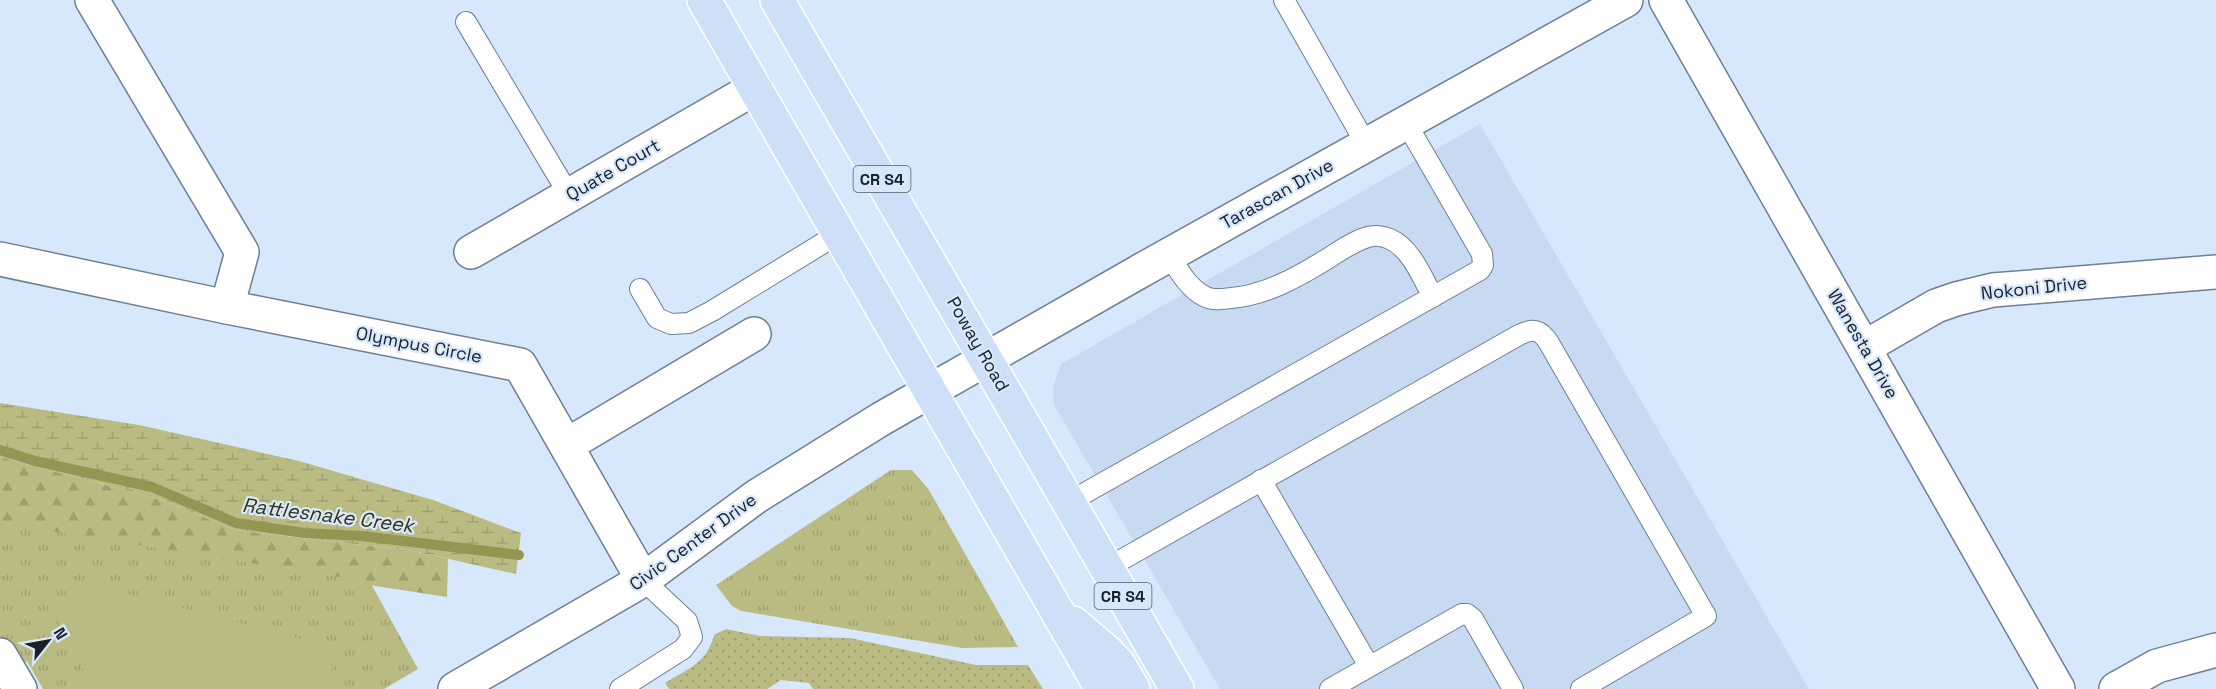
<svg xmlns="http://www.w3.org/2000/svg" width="2216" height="689" viewBox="0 0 2216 689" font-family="'Space Grotesk',sans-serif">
  <defs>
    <pattern id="grass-dots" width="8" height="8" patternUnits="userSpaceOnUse" patternTransform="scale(1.5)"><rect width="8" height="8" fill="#babb83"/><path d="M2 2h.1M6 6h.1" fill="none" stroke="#9fa071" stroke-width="1.8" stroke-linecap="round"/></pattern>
    <pattern id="forest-firs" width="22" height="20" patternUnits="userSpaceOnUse" patternTransform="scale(1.5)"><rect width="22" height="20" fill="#babb83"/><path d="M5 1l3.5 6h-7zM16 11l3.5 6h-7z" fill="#9fa071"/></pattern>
    <pattern id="wetland-marsh" width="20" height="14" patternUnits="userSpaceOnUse" patternTransform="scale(1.5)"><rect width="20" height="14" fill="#babb83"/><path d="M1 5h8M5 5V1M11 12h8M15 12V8" fill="none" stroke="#9fa071"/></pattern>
    <pattern id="park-tufts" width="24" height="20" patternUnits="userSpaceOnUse" patternTransform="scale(1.5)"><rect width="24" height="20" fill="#babb83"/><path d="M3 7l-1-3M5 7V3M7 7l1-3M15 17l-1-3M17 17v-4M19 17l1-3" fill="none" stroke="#9fa071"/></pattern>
  </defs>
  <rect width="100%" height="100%" fill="#d8e8fc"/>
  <path fill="#c7daf2" d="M1480,124l329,565h-589l-166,-284 -1,-19 8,-22z"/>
  <path fill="url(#grass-dots)" d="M726,629l34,7 90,2 126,27h52l15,24h-230l-4,-6 -28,-3 -14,9h-98l-4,-6c24,-15 41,-19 49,-48z"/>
  <path fill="url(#forest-firs)" d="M0,457l162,43 73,30 178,21 35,8 -1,38 -447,-69z"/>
  <path fill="url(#wetland-marsh)" d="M0,403l139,22 160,36 134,39 88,33 -5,41 -103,-23 -178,-21 -73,-30 -162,-43z"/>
  <g fill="url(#park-tufts)">
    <path d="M891,470h21l17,20 89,157 -56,1 -221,-37 -9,-5 -16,-21z"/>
    <path d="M0,523l370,59 48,87 -34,20h-341l-16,-28 -27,15z"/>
  </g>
  <path fill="#babb83" d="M75,580l245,64 12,23 -7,21 -230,1 -37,-63z"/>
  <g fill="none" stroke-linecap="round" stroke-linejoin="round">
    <path stroke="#959553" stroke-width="10" d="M0,450l35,11 117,26 84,36 69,10 57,3 157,19"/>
    <g stroke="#6d7f94" stroke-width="22">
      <g id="lane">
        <path d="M1284,0l82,144"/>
        <path d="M466,22l103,173"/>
        <path d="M1169,255c9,14 19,33 35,41 8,5 18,3 27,2 35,-3 67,-21 96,-39 13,-8 26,-18 41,-22 6,-2 15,-1 22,2 21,9 33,40 43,58"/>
        <path d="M640,289l17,29 14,6 18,-1 23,-12 126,-77"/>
        <path d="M1261,480l108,186"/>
        <path d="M1069,502l411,-232 3,-5 -1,-11 -77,-133"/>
        <path d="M1107,568l412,-233c14,-7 21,-6 30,8l157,273 -125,73"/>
        <path d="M620,689l63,-40 9,-12 -5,-16 -44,-41"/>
        <path d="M1330,689l132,-75h5l6,5 40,70"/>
      </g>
    </g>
    <g stroke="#6d7f94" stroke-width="36">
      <g id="street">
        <path d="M92,0l150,252 -15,55"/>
        <path d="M1666,0l392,689"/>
        <path d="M471,252l284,-164"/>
        <path d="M0,259l227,48 293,58 123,215"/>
        <path d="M1142,270l484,-270"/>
        <path d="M1865,347l71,-41 20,-7 37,-9 223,-18"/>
        <path d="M567,445l187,-111"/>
        <path d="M2116,689l41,-23 59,-16"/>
      </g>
    </g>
    <g stroke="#6d7f94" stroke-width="36">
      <g id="secondary">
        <path d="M0,655l20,34"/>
        <path d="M455,689l188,-109 114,-84 124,-77 261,-149"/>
      </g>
    </g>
    <g stroke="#fff" stroke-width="36">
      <g id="primary">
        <path d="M704,0l398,689"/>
        <path d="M777,0l400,689"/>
        <path d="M1073,623l33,28 13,14 14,24"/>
      </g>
    </g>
    <use href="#lane" stroke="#fff" stroke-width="20"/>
    <use href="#street" stroke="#fff" stroke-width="33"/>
    <use href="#secondary" stroke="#fff" stroke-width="33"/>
    <use href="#primary" stroke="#cde0f8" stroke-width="33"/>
  </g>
  <g text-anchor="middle" stroke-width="4.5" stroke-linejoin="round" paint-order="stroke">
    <g fill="#d8e8fc" stroke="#525c68" stroke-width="1.5">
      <rect x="853.5" y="166" width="57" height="26" rx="4.5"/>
      <rect x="1094.5" y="583" width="57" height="26" rx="4.5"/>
    </g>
    <g font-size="16" font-weight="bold" fill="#182028">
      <text x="882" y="185">CR S4</text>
      <text x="1123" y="602">CR S4</text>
    </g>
    <g font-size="18" fill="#182028" stroke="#d8e8fc">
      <text transform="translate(613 170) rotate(-30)" y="6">Quate Court</text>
      <text transform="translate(1277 194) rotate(-29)" y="6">Tarascan Drive</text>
      <text transform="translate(2034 288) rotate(-6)" y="6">Nokoni Drive</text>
      <text transform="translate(978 344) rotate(60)" y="6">Poway Road</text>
      <text transform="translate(1863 344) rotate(60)" y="6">Wanesta Drive</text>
      <text transform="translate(419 345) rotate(11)" y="6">Olympus Circle</text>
      <text transform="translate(693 542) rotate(-36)" y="6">Civic Center Drive</text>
    </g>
    <g font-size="20" font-style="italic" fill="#313112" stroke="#d8e8fc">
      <text transform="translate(328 515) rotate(7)" y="7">Rattlesnake Creek</text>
    </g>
  </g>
  <g transform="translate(48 641) rotate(59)" stroke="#d8e8fc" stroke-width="4.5" paint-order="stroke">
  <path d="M0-4.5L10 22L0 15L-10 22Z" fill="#182028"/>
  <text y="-9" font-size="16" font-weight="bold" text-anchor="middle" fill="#182028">N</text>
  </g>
</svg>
